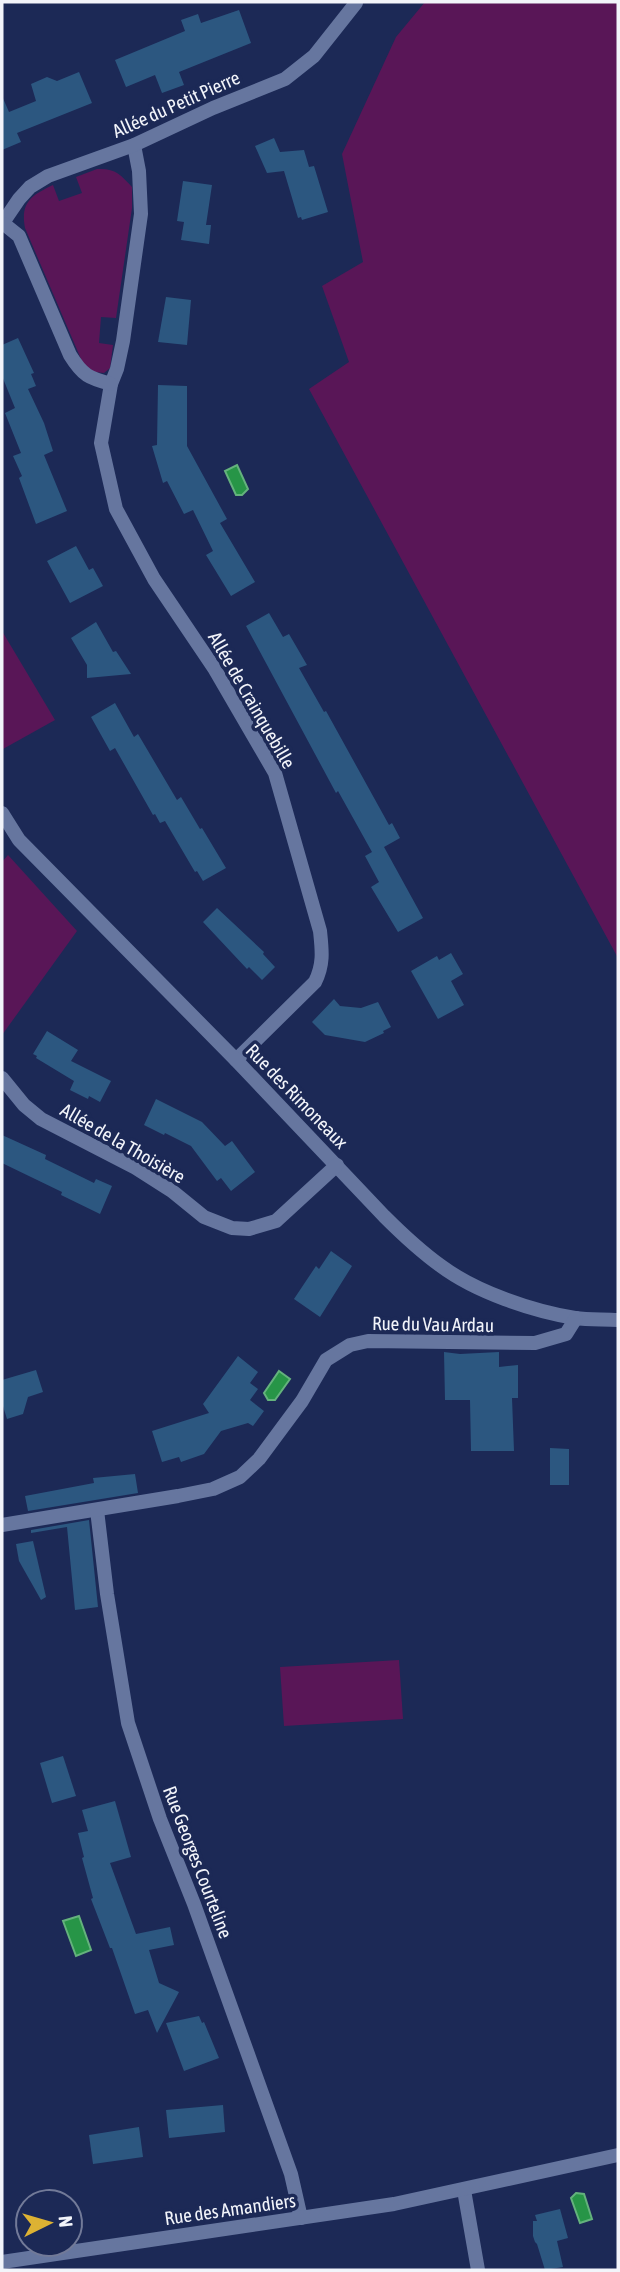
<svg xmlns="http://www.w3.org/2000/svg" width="620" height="2272" viewBox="0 0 620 2272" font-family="'Asap Condensed',sans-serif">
  <rect width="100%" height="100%" fill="#1c2956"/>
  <g fill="#591657">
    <path d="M425,2h193v956l-309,-569 40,-27 -27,-76 41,-24 -21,-108 54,-117z"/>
    <path d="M97,169c18,-1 23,5 35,18v21l-16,110 -15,-1 -2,26 14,2 -3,23 -6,5 -9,-1 -11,-6 -59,-138c-5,-26 7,-33 28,-43l6,16 23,-8 -6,-16z"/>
    <path d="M2,631l53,89 -52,29 -1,-9z"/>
    <path d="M8,855l69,76 -75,104v-173z"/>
    <path d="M399,1660l4,59 -119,7 -4,-59z"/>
  </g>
  <g fill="#279547" stroke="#64b27d" stroke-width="2">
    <path d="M237,465l11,24 -6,6h-6l-11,-24z"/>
    <path d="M279,1371l11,8 -15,21h-7l-4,-7z"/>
    <path d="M79,1916l12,34 -15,6 -13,-35z"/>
    <path d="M576,2193l8,1 8,25 -12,4 -9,-25z"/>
  </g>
  <g fill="#2c5780">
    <path d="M239,10l12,33 -72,29 5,13 -22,8 -7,-18 -29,12 -11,-27 70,-29 -4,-11 17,-6 3,9z"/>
    <path d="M79,72l13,31 -75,30 4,9 -19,8v-54l7,16 27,-11 -5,-17 16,-7 10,4z"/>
    <path d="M274,138l6,14 24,-2 5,17 5,-1 14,46 -26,8 -1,-3 -3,1 -14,-47 -17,2 -12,-27z"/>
    <path d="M183,181l29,4 -6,40h5l-2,19 -28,-4 3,-18 -7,-1z"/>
    <path d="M166,297l25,3 -4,45 -29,-3z"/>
    <path d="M18,338l16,35 -3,1 5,12 -8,3 16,34 9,28 -9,4 23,56 -31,13 -17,-46 3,-2 -9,-20 8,-3 -16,-40 10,-5 -13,-32v-31z"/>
    <path d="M158,385l29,1v60l40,73 -7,4 35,59 -24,14 -25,-41 7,-4 -20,-41 -9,4 -17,-33 -4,2 -11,-37 5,-1z"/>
    <path d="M76,546l13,24 4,-2 10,18 -33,17 -23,-42z"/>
    <path d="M269,613l14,24 6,-3 18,31 -8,3 25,44 2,-1 63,114 3,-2 8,15 -16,9 39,71 -25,14 -27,-45 8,-5 -14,-26 7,-4 -34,-61 -2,2 -90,-167z"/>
    <path d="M96,622l17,30 3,-1 15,23 -44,4v-13l-16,-27z"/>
    <path d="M115,703l19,34 4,-3 39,66 4,-3 19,32 2,-1 24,40 -23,13 -6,-10 -2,1 -30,-51 -5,2 -5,-9 -2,1 -38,-67 -5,3 -19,-34z"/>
    <path d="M217,908l47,44 -1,2 12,13 -13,13 -13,-13 -2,2 -44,-47z"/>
    <path d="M451,953l12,21 -12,7 13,24 -26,14 -27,-48 26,-15 2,4z"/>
    <path d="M334,999l6,7 21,2 17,-6 13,25 -8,4 1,2 -19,9 -40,-7 -13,-13z"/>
    <path d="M47,1031l31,19 -7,11 40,20 -11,21 -11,-6 -1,3 -18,-9 4,-9 -38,-23 1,-2 -4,-2z"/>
    <path d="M156,1099l46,23 23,24 7,-5 23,31 -24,19 -10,-13 -4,3 -26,-35 -26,-13 -1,2 -20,-10z"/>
    <path d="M2,1135l44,20 -1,4 49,24 2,-4 16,7 -12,28 -39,-19 1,-3 -60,-29z"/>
    <path d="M331,1251l21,15 -32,51 -26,-18 22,-33 3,3z"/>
    <path d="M444,1352l16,2 39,-2v15l19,-2v33h-6l2,53h-43l-1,-51h-25z"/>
    <path d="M238,1356l20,16 -8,11 8,6 -8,11 14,11 -11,15 -5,-3 -27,8 -17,23 -23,8 -2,-5 -17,5 -10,-31 57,-18 -6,-9z"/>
    <path d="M36,1370l7,22 -15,5 -5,17 -16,5 -5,-16v-23z"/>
    <path d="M550,1448l19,1v36h-19z"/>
    <path d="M135,1474l3,19 -110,18 -3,-15 69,-13 -1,-5z"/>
    <path d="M89,1520l9,87 -23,3 -8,-83 -36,6v-3z"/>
    <path d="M33,1541l13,56 -5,3 -22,-39 -3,-17z"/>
    <path d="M63,1756l13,40 -24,7 -12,-40z"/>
    <path d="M115,1801l16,56 -21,6 26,71 34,-7 4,18 -25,5 10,33 20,9 -22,41 -9,-23 -13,4 -23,-66h-2l-19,-49 2,-1 -11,-40 2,-1 -6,-24 10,-2 -6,-21z"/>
    <path d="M199,2016l3,7 2,-1 15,36 -35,13 -18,-48z"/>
    <path d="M223,2105l2,27 -56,6 -3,-28z"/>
    <path d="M139,2127l4,30 -50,7 -4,-29z"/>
    <path d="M560,2209l8,29 -11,3 6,26 -18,3 -8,-26 -2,-2 -2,-6v-15h4l-2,-6z"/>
  </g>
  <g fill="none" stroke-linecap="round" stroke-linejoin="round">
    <g stroke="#66769f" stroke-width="14">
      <path d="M134,145l5,26 2,43 -18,127 -6,28 -6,15 -10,59 15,66 38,70 60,89 61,105 45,158c2,19 4,33 -5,51l-79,78"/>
      <path d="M2,224l17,-25 11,-12 18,-11 86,-31 79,-37 72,-29 29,-23 42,-53"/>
      <path d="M4,224l15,12 51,119c13,21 19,23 41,29"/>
      <path d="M2,813l17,27 217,220 148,156c18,18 36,35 57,50 35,26 91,45 134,52 14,2 29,1 43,2"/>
      <path d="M2,1078l22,27 17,14 95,49 36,23 32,26 28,11 17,1 27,-8 61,-56"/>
      <path d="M97,1510l10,84 21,129 32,96 34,85 97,270 10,44"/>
      <path d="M2,1525l176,-29 35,-7 27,-12 19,-18 43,-58 24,-41 24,-15 18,-4 167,2 31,-9 10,-16"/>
      <path d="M464,2190l14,80"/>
    </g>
    <path stroke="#66769f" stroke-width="14" d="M2,2262l392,-58 224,-49"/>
  </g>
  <g text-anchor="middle" stroke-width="7" stroke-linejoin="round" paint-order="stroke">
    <g font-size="19" fill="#f2f4fa" stroke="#1c2956">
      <text transform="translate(176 104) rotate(-24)" y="7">Allée du Petit Pierre</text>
      <text transform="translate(252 700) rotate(60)" y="7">Allée de Crainquebille</text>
      <text transform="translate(297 1096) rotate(46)" y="7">Rue des Rimoneaux</text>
      <text transform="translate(123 1143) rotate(30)" y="7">Allée de la Thoisière</text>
      <text transform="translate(433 1324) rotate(1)" y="7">Rue du Vau Ardau</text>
      <text transform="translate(198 1862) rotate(69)" y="7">Rue Georges Courteline</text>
      <text transform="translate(230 2209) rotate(-8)" y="7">Rue des Amandiers</text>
    </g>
  </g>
  <rect width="620" height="2272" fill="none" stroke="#f2f4fa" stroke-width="7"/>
  <g transform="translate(49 2223) rotate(85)"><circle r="33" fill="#1c2956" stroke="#727a98" stroke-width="2"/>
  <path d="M0-5L12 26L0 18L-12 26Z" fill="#ddb233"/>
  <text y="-10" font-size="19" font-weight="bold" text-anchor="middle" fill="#f2f4fa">N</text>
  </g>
</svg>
